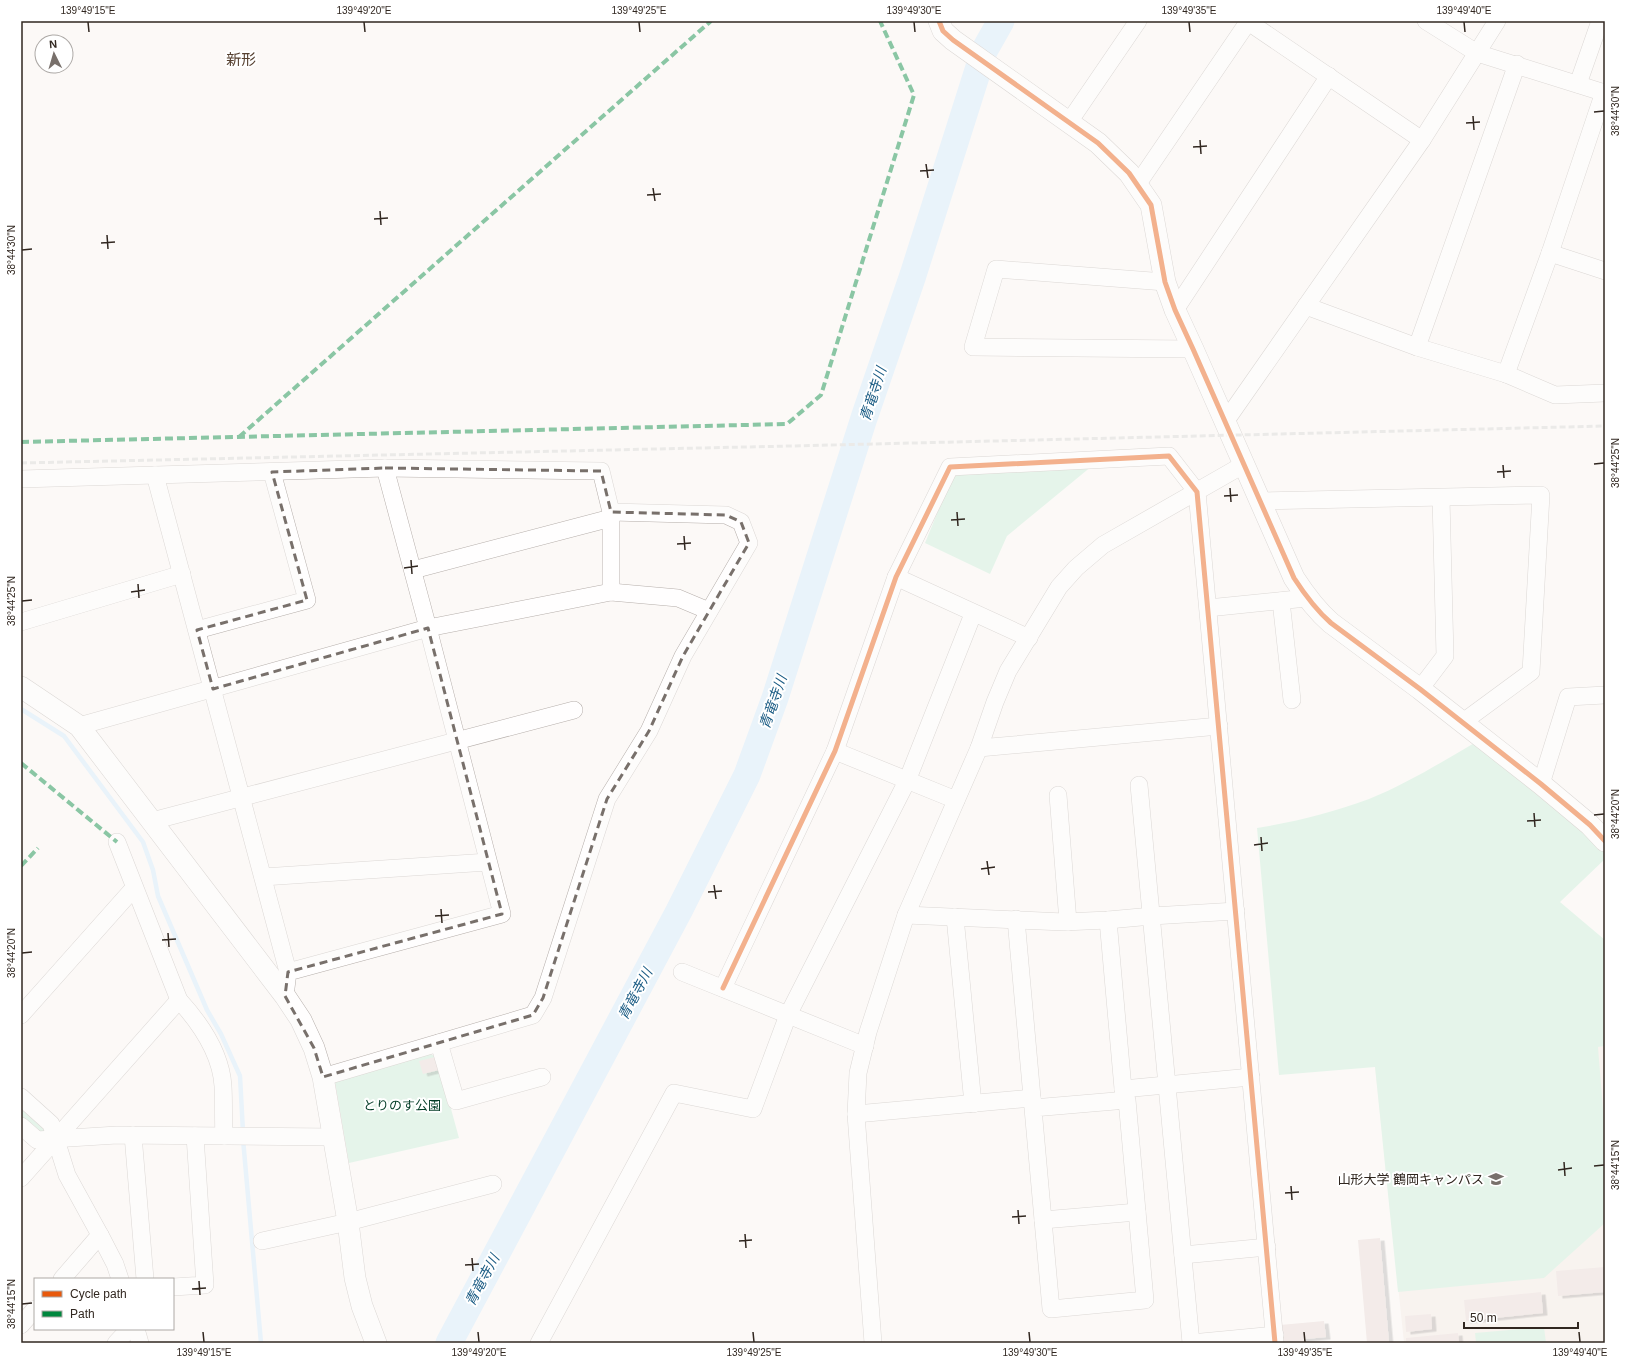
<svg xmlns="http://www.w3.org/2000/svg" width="1626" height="1364" viewBox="0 0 1626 1364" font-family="Helvetica,'Noto Sans JP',sans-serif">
  <defs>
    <filter id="shadow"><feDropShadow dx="4.5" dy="2.5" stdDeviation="0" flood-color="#0004"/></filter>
  </defs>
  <rect width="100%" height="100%" fill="#fcf9f7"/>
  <path fill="#f4ebe5" d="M1605,1046v297h-201l-29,-277z"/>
  <g fill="#cbeed9">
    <path d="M1092,466l-85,70 -17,38 -65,-31 29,-71z"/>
    <path d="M1476,742l129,108v9l-45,43 45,38v106l-7,1 7,87v89l-61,55 -146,14 -23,-225 -96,8 -22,-247c38,-6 76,-16 112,-29 37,-15 73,-37 107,-57z"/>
    <path d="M431,1054l5,3 3,8 20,73 -110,25 -14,-81z"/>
    <path d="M21,1108l24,22 -2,4h-3l-19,-17z"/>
    <path d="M1544,1327l2,16h-70l-1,-10z"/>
  </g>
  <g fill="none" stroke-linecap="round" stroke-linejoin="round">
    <g stroke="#d3eafc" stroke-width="4.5">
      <path d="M21,709l43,27 79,106 10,28 5,26 49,114 14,24 19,42 3,56"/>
      <path d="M243,1139l18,204"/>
    </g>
    <path stroke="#d3eafc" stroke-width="27" d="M449,1343l230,-432 68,-136 28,-77 89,-280 49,-143 71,-224 17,-30"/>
  </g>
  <g fill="#e9dad7" filter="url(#shadow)">
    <path d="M435,1057l4,13 -16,4 -4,-13z"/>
    <path d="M1380,1238l9,105h-22l-9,-103z"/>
    <path d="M1605,1267v25l-47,4 -2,-25z"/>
    <path d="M1541,1292l2,21 -77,8 -2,-21z"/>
    <path d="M1431,1314l1,15 -26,3 -1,-16z"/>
    <path d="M1324,1321l2,16 -21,2v4h-24l-1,-18z"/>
    <path d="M1458,1333l1,10h-53v-5z"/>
  </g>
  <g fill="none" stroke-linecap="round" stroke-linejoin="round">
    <g stroke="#b6afab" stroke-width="18">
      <g id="minor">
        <path d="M1247,21l175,119"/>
        <path d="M1426,21l51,32 128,40"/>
        <path d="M1578,84l22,-63"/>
        <path d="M1069,122l69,-101"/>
        <path d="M1137,185l111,-163"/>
        <path d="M1550,253l55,18"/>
        <path d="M1165,282l-169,-13 -23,78 220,2"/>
        <path d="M1306,306l111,41 89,27 49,21 50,-2"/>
        <path d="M1175,310l154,-234"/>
        <path d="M1417,347l100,-283"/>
        <path d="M1506,374l44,-121 54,-161"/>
        <path d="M1225,422l197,-282 75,-119"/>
        <path d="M385,468l216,3 10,41"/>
        <path d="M155,475l133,497"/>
        <path d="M21,479l364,-11 43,160 183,-36 67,6 31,13"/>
        <path d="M1260,501l281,-6 -10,177 -68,50"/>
        <path d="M413,570l198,-52"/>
        <path d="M896,577l133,61"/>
        <path d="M1281,601l11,99"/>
        <path d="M1208,608l99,-10"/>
        <path d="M21,622l161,-48"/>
        <path d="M197,630l110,-30 -35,-128"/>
        <path d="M1420,689l25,-33 -4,-158"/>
        <path d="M79,726l349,-98 74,286 -214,58 -3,24"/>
        <path d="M979,748l240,-22"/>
        <path d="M835,751l121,49"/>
        <path d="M1541,784l27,-87 37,-2"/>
        <path d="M1139,785l52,558"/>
        <path d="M1058,795l10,127"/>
        <path d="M152,821l422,-111"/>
        <path d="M117,842l62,158c21,23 42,54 44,86 1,17 0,34 1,50"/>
        <path d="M263,877l225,-15"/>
        <path d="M906,915l158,7 44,-2 44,-4 84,-5"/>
        <path d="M955,917l18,187"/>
        <path d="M1016,919c12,130 23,260 35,390l94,-9 -18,-200 -94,8"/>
        <path d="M1108,920l16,180"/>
        <path d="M682,972l183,74"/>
        <path d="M723,988l112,-237 61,-174 54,-110 219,-11 28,36 78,851"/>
        <path d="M21,1015l113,-127"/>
        <path d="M439,1043l17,58 86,-24"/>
        <path d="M323,1077l210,-62 10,-17 64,-199 42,-68 34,-75 66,-113 -8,-21 -15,-7 -115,-3v80"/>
        <path d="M1123,1089l128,-12"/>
        <path d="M21,1097l30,27 16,51 33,60 15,29 5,15"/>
        <path d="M856,1114l176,-16"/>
        <path d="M21,1126l16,14 80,-5 216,2"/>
        <path d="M133,1135l12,144"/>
        <path d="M21,1178l158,-178"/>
        <path d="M1043,1220l94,-8"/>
        <path d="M262,1241l86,-19 145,-38"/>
        <path d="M1183,1255l84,-8"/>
        <path d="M62,1279l38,-44"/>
        <path d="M173,1287l32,-2 -10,-149"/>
        <path d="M21,1325l14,-16"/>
        <path d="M136,1329l4,14"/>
        <path d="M116,1343l13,-14"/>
        <path d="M539,1343l135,-250 79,16 35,-94 119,-234 66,-167"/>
        <path d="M873,1343l-17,-229 2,-41 10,-41 38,-117 73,-167 16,-46 13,-31 51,-84 17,-19 27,-23 140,-80"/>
        <path d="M1191,1343l84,-8"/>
      </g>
    </g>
    <g stroke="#b6afab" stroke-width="22">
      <g id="tertiary">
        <path d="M939,21l4,10 10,9 145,103 31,30 22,32 14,77 10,28 18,39 101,229c11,17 22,32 37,45l89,66 121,95 49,41 15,16"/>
        <path d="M21,687l58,39 206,270 16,24 13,28 9,29 25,145 7,56 7,28 14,37"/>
      </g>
    </g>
    <use href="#minor" stroke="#fffefe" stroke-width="17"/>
    <use href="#tertiary" stroke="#fffefe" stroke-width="21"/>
    <path stroke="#d7d7d6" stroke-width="3" stroke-dasharray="6 3" stroke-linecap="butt" d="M21,463l770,-17 814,-20"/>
    <g stroke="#00873e" stroke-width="4" stroke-dasharray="8 4" stroke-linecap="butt">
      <path d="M239,437l472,-416"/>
      <path d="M21,442l766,-18 34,-29 93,-300 -34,-74"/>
      <path d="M21,763l96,79"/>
      <path d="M21,866l17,-18"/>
    </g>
    <g stroke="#fff" stroke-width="8">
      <g id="cycleway">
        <path d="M939,21l4,10 10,9 145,103 31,30 22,32 14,77 10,28 18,39 101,229c11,17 22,32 37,45l89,66 121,95 49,41 15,16"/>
        <path d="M723,988l112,-237 61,-174 54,-110 219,-11 28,36 78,851"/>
      </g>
    </g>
    <use href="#cycleway" stroke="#e8590c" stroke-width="5"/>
  </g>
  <path d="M0 0H1626V1364H0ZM385,468l216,3 10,41 115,3 15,7 8,21 -66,113 -34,75 -42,68 -64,199 -10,17 -210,62 -9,-29 -29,-52 3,-24 214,-58 -74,-286 -215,61 -16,-59 110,-30 -35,-128z" fill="#fcf9f7" fill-opacity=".55" fill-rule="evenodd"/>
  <path fill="none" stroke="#78706b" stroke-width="3" stroke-dasharray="8 5" stroke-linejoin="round" d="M385,468l216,3 10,41 115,3 15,7 8,21 -66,113 -34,75 -42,68 -64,199 -10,17 -210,62 -9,-29 -29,-52 3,-24 214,-58 -74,-286 -215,61 -16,-59 110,-30 -35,-128z"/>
  <path fill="none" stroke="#312720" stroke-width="1.5" d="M88,22l1,10M364,22l1,10M639,22l1,10M914,22l1,10M1189,22l1,10M1464,22l1,10M1594,112l10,-1M1473,116l1,14M1466,123l14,-1M1200,140l1,14M1193,147l14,-1M926,164l2,14M920,171l14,-1M653,188l2,13M647,195l14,-1M380,211l1,14M374,219l14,-1M107,235l1,14M101,243l14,-1M22,250l10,-1M1594,464l10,-1M1503,465l1,13M1497,472l14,-1M1230,488l1,14M1224,496l14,-1M957,512l1,14M951,520l14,-1M684,536l1,14M677,544l14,-1M411,560l1,14M404,568l14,-2M138,584l1,14M131,592l14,-2M22,601l10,-1M1534,813l1,14M1594,815l10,-1M1527,821l14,-1M1261,837l1,14M1254,845l14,-2M987,861l2,14M981,869l14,-2M714,885l2,14M708,892l14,-1M441,909l1,14M435,916l14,-1M168,933l1,14M162,940l14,-1M22,953l10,-1M1564,1162l1,14M1594,1166l10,-1M1558,1170l14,-2M1291,1186l1,14M1285,1193l14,-1M1018,1210l1,14M1012,1217l14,-1M745,1234l1,14M739,1241l13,-1M472,1258l1,13M465,1265l14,-1M199,1281l1,14M192,1289l14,-1M22,1304l10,-1M203,1332l1,10M478,1332l1,10M753,1332l1,10M1029,1332l1,10M1304,1332l1,10M1579,1332l1,10"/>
  <defs>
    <g id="university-bare" transform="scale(1.2)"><path d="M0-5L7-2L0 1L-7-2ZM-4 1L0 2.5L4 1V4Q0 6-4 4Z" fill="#78706b" stroke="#fff" stroke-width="2.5" paint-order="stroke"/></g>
  </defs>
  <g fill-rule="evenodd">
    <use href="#university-bare" x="1496" y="1179"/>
  </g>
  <g text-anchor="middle" stroke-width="4" stroke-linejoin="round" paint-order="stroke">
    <g font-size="13" fill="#023c26" stroke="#fff">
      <text x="402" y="1110">とりのす公園</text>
    </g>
    <g font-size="13" fill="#312720" stroke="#fff" text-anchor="end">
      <text x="1484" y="1184">山形大学 鶴岡キャンパス</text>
    </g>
    <g font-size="14" font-style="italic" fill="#1c5d85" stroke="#fff">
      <text transform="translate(873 394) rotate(-72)" y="5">青竜寺川</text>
      <text transform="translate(773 702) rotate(-71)" y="5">青竜寺川</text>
      <text transform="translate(635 994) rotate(-62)" y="5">青竜寺川</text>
      <text transform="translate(482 1280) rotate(-62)" y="5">青竜寺川</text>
    </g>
    <g font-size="15" fill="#564030" stroke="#fff">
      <text x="241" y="65">新形</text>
    </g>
  </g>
  <rect width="1626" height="1364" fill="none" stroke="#ffffff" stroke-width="44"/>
  <rect x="34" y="1278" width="140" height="52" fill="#ffffff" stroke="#ada9a6"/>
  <rect x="42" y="1291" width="20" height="6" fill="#e8590c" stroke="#ada9a6"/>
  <text x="70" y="1298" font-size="12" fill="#312720">Cycle path</text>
  <rect x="42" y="1311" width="20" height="6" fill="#00873e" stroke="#ada9a6"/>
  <text x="70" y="1318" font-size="12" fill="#312720">Path</text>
  <g transform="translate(54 54) rotate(355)"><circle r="19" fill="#ffffff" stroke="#ada9a6"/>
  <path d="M0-3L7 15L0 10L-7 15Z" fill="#78706b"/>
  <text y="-6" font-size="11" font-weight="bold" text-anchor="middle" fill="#312720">N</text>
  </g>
  <path d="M1464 1322v6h114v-6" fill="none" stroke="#312720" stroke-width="2"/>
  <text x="1470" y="1322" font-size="12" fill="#312720" stroke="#ffffff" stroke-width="3" paint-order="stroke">50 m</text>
  <rect x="22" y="22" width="1582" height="1320" fill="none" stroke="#312720" stroke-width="1.5"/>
  <g font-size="10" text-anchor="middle" fill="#312720">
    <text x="88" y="14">139°49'15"E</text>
    <text x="364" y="14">139°49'20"E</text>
    <text x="639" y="14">139°49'25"E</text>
    <text x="914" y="14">139°49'30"E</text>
    <text x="1189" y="14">139°49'35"E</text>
    <text x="1464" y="14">139°49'40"E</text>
    <text transform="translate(1615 111) rotate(-90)" y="4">38°44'30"N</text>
    <text transform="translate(11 250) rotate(-90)" y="4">38°44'30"N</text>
    <text transform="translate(1615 463) rotate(-90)" y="4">38°44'25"N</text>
    <text transform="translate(11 601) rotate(-90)" y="4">38°44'25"N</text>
    <text transform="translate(1615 814) rotate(-90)" y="4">38°44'20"N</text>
    <text transform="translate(11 953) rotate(-90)" y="4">38°44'20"N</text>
    <text transform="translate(1615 1165) rotate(-90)" y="4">38°44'15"N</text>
    <text transform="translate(11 1304) rotate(-90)" y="4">38°44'15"N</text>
    <text x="204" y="1356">139°49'15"E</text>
    <text x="479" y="1356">139°49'20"E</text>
    <text x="754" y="1356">139°49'25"E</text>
    <text x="1030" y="1356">139°49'30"E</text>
    <text x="1305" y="1356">139°49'35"E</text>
    <text x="1580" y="1356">139°49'40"E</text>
  </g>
</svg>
